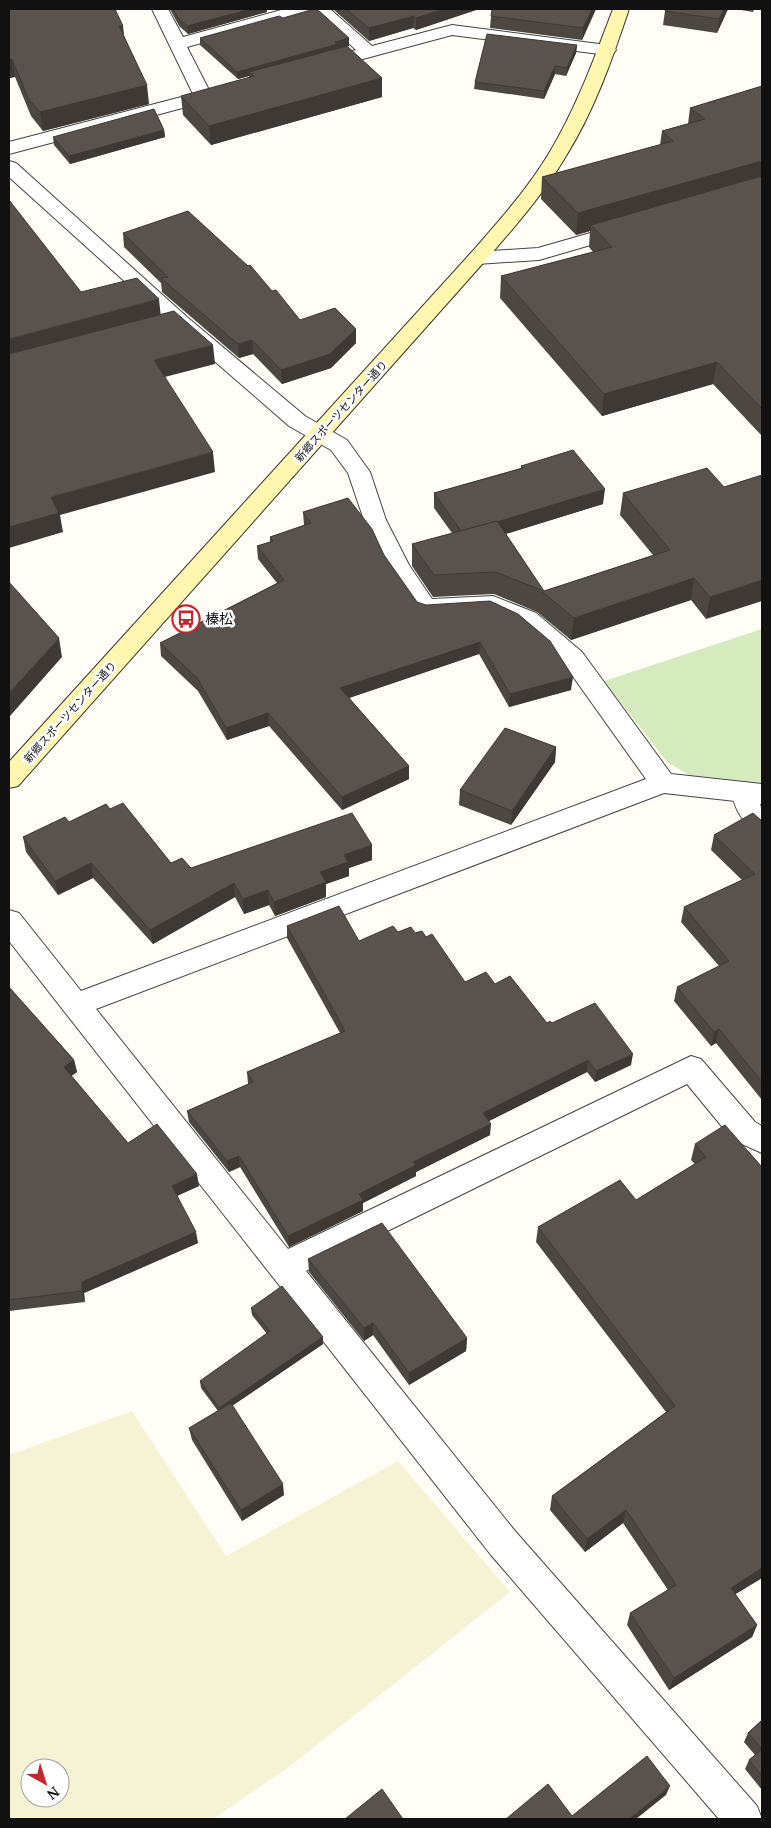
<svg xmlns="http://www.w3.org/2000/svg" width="771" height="1828" viewBox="0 0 771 1828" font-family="'Noto Serif','Noto Sans JP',serif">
  <rect width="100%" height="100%" fill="#fffdf5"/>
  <path fill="#f6f3d4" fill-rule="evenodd" d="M132,1411l94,145 172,-95 112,131 -221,175 -76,52h-204v-364zM30,1768h30v30h-30z"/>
  <path fill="#d5ebbd" d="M762,629v154l-73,-8 -22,-13 -63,-81z"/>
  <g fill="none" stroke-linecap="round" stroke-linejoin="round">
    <g stroke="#444" stroke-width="2">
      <path id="lane" d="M744,782l9,3c9,15 9,29 9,46 -20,-6 -26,-20 -31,-39l4,-7z"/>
    </g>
    <g stroke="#444" stroke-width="2">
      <g id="street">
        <path d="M152,9h16l15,28 102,-28h26l-2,4 -122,34 22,43 9,-2 6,1 3,4 -3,4 -215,57v-12l184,-48z"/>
        <path d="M312,9h18l42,37 80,-21 155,20 6,1 3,4 -3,4 -6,1 -155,-20 -130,35 -6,-1 -3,-4 3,-4 40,-11z"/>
        <path d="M9,161l7,2 171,154 118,99 42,24 23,32 16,48 23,45 23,34 61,-3 43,17 46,39 89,122 91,10v20l-98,-11 -568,216 192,240 403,-193 10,3 54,63 7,4v27l-29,-13 -46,-56 -381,187 209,260 242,275 5,13h-43l-228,-264 -482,-614v-31l10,3 62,78 565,-212 -82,-115 -46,-39 -28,-13 -64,4 -8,-2 -32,-47 -22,-47 -16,-47 -17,-23 -42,-24 -116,-101 -164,-148z"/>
        <path d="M625,223l7,2 3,4 -3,4 -93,27 -62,4 -7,-2 -3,-4 3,-4 7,-2 61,-4z"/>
      </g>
    </g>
    <g stroke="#333" stroke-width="2">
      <path id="secondary" d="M613,9h16c-17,51 -35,102 -63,147 -23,39 -53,73 -82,106l-466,524 -9,2v-26l461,-508c28,-32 56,-63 78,-99 28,-46 46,-96 65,-146z"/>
    </g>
    <use href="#lane" fill="#fff" fill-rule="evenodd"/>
    <use href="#street" fill="#fff" fill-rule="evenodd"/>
    <use href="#secondary" fill="#fff6b0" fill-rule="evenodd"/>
  </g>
  <g fill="#4d4742">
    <path d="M9,9l116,29 24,66 -106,27 -12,-15 -16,-39 -6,1z"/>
    <path d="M170,9h97v3l-79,22 -9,-8z"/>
    <path d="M334,9h145l-63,21 -3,-2 -44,13 -35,-31z"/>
    <path d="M596,9l-14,31 -92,-12 1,-12z"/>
    <path d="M728,9l-11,24 -54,-8 2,-14z"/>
    <path d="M735,9h19l-1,3z"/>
    <path d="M283,18l66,20v8l-2,1 35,31v19l-171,48 -28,-30 -2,-19 68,-18v-2l-11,3 -38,-34v-7z"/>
    <path d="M577,45l-1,8 -10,23 -11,-2 -11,25 -70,-10 1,-7z"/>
    <path d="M762,86v350l-49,-52 -111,32 -102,-118 1,-22 92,-24 -4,-5 1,-16 -14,4 -35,-36 1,-22 118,-32 2,-14 26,-7 2,-16z"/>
    <path d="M164,130l1,7 -95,27 -16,-19 -1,-8z"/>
    <path d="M123,233l149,58 28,29 56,23 -25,25 -49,16 -29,-30 -14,4 -77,-66 -1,-9 -37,-36z"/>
    <path d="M521,466l82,38 -97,30 38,57 109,-36 -33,-40 3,-22 101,-6 38,-12 -56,144 -15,-19 -120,40 -34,-28 -43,-18 -61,3 -21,-31v-22l40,-11 -18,-25v-15l87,-25z"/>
    <path d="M303,512l81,43 33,47 154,88 -62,17 -30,-53 -130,44 60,68v13l-67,31 -73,-84 -42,14 -29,-49 -37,-35 -1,-13 117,-60 -19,-24 -1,-13 13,-4v-5l34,-12z"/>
    <path d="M556,747l-1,15 -44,63 -52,-20 1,-15z"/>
    <path d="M110,809l61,54 20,5 181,-23v15l-23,8v8l-23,8v13l-51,19 -6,-11 -25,9 -9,-17 -82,47 -60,-66 -35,17 -32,-43 -3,-15z"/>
    <path d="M762,821v279l-46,-57 -5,3 -37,-45 3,-14 42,-21 -38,-44 3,-15 58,-27 -31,-30 3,-15z"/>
    <path d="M287,926l72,15 39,-9 17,1 11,4 39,45 30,2 52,39h5l79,42 -36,17 -8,-10 -98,49 1,14 -74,37v4l-53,27v8l-74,36 -49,-80 -11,5 -40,-50 -2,-11 61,-27 -1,-12 93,-39 -53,-95z"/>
    <path d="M9,987l65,73 3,12 -6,4 57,67 71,43 -22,10 21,47 -114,50 1,9 -76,9z"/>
    <path d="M695,1144l67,23v411l-27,16 22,31 -5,12 -83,53 -42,-65 3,-12 38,-23 -45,-67 -38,29 -35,-42 2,-14 114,-84 -130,-170 2,-15 98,-27 59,-36 -4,-4z"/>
    <path d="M308,1259l159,79 -1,13 -57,34 -36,-50 -9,6 -55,-69z"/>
    <path d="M251,1308l72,29v7l-91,62 52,89 -42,26 -50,-81 -3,-12 29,-17 -17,-23 -1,-7 67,-47 -15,-19z"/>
    <path d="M762,1720v70l-17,-21 4,-9 6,-5 -11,-13 4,-9z"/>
  </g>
  <g fill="#3f3936">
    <path d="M251,9h16v3l-79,22 -1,-8z"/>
    <path d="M444,9h35l-63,21v-12z"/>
    <path d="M592,9h4l-14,31 1,-12z"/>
    <path d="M724,9h4l-11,24 2,-14z"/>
    <path d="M414,16l-1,12 -44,13v-13z"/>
    <path d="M119,26h4l2,18z"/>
    <path d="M349,38v8l-100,26v4l-11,3 -1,-7z"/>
    <path d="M577,45l-1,8 -10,23 1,-8z"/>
    <path d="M9,59h3l3,18 -6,1z"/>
    <path d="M555,66v8l-11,25v-8z"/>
    <path d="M382,78v19l-171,48 -2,-19z"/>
    <path d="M147,85l2,19 -106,27 -3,-19z"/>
    <path d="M164,130l1,7 -95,27 -1,-8z"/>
    <path d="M762,161v21l-171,43 -1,6 -14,4 2,-22z"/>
    <path d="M159,299l2,19 -152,41v-20z"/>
    <path d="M356,329v14l-25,25 -49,16 -1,-14z"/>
    <path d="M252,340l1,14 -14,4 -1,-14z"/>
    <path d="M213,345l2,19 -58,15 -3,-19z"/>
    <path d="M717,362l-4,22 -111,32 2,-22z"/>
    <path d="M213,452l2,20 -155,43 3,17 -54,16v-21l42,-30z"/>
    <path d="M605,489l-2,15 -141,43v-15z"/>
    <path d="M694,578l-3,22 -120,40 3,-22z"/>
    <path d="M762,580v21l-56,18 4,-22z"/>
    <path d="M59,638l3,19 -52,59 -1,-6v-17z"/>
    <path d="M480,642l-1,12 -139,47v-13z"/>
    <path d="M573,677l-2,13 -62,17 1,-13z"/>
    <path d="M268,713l1,13 -42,14 -1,-12z"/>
    <path d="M556,747l-1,15 -44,63 1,-14z"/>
    <path d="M409,766v13l-67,31v-13z"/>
    <path d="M372,845v15l-23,8v8l-23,8v13l-51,19 -1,-14 70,-47z"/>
    <path d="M91,863l2,15 -35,17 -3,-14z"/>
    <path d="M234,883l1,14 -82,47 -3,-14z"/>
    <path d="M268,890l1,15 -25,9 -1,-15z"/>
    <path d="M719,1029l-3,14 -5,3 3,-14z"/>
    <path d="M633,1054l-2,11 -36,17 1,-11z"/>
    <path d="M74,1060l3,12 -10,7 -3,-12z"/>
    <path d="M588,1060l-1,12 -104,52v-11z"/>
    <path d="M491,1124l-1,11 -74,37v4l-53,27v8l-74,36 -1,-11 125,-74z"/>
    <path d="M239,1156l1,11 -11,5 -2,-11z"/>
    <path d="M197,1174l2,12 -25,11 -2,-11z"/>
    <path d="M196,1232l2,11 -114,50 1,9 -3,-11v-9z"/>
    <path d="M373,1323v12l-9,6v-13z"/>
    <path d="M323,1337v7l-103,70 -1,-6z"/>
    <path d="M467,1338l-1,13 -57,34v-12z"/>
    <path d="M283,1484l1,11 -42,26 -1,-11z"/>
    <path d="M626,1510l-3,13 -38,29 2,-13z"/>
    <path d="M762,1568v10l-36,22 5,-12z"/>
    <path d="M757,1625l-5,12 -83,53 5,-12z"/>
    <path d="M670,1786l-4,9 -30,24h-7z"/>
  </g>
  <g fill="#5a524d" stroke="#3f3936">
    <path d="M9,9h106l8,17h-4l28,59 -107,27 -12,-14 -16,-39h-3z"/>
    <path d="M173,9h78l-64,17 -9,-8z"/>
    <path d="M314,9h3l32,29 -14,4 3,2 -101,28 -37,-34 79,-22 4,2z"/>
    <path d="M346,9h98l-28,9 -2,-2 -45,12z"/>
    <path d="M492,9h100l-9,19 -92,-12z"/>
    <path d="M666,9h58l-5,10 -54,-8z"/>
    <path d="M487,34l90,11 -10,23 -12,-2 -11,25 -69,-9z"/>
    <path d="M347,46l35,32 -173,48 -28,-30 73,-20 -5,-4z"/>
    <path d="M762,86v75l-184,52 -36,-36 131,-36 -11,-10 43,-12 -15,-11z"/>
    <path d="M154,109l10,21 -95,26 -16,-19z"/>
    <path d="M762,176v233l-45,-47 -113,32 -103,-118 111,-29 -21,-22z"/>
    <path d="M9,200l72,92 56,-14 22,21 -150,40z"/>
    <path d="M188,211l60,55 2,-1 22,26 4,-1 24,30 35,-12 21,21 -26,25 -49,16 -29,-30 -14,4 -77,-66 7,-1 -45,-44z"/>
    <path d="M174,311l39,34 -59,15 59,92 -162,45 8,16 -50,14v-173z"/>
    <path d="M573,450l32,39 -108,33v-1l-36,10 -27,-38 89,-25 -2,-2z"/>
    <path d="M707,468l17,19 38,-12v105l-52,17 -16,-19 -120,40 -35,-29 -44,-17 -61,3 -22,-31 85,-23 47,70 126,-41 -47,-57z"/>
    <path d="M348,498l24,31 12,26 33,47 9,3 64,-4 28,13 32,27 23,36 -63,17 -30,-52 -140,46 69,78 -67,31 -74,-84 -42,15 -29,-50 -37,-35 124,-63 -27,-34 16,-5 -3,-4 41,-14 -8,-11z"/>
    <path d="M9,582l50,56 -50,55z"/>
    <path d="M505,728l51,19 -44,64 -52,-21z"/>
    <path d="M123,803l48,60 11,-5 9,10 161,-55 20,32 -28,10 4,7 -28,10 6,10 -52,20 -6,-12 -25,9 -9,-16 -84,47 -59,-67 -36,18 -32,-44 42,-20 4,5 37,-18 4,5z"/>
    <path d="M753,813l9,8v261l-43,-53 -5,3 -37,-45 52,-26 -45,-54 71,-33 -41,-39z"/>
    <path d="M339,906l20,35 34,-15 5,6 13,-5 4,6 7,-2 4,6 6,-3 33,48 21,-10 9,12 15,-8 37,47 3,-2 2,2 43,-20 38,51 -37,17 -8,-11 -105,53 8,11 -78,38 3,3 -57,29 4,6 -75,36 -49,-80 -12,5 -40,-50 66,-29 -6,-10 98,-41 -58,-105z"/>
    <path d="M9,987l65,73 -10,7 64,76 29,-19 40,50 -25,12 24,46 -114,50v9l-73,9z"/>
    <path d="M725,1125l37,42v401l-31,20 26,37 -83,53 -44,-65 46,-28 -50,-75 -39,29 -35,-43 123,-90 -137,-179 82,-47 16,20 70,-43 -11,-13z"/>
    <path d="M382,1223l85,115 -58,35 -36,-50 -9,5 -56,-69z"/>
    <path d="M282,1286l41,51 -104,71 -19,-27 70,-50 -19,-23z"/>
    <path d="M231,1403l52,81 -42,26 -52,-82z"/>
    <path d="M762,1720v56l-13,-16 13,-11 -14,-16z"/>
    <path d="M647,1756l23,30 -41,33h-123l42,-35 24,32z"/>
    <path d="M382,1789l21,30h-58z"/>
  </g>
  <defs>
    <g id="bus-ring" transform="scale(1.4375)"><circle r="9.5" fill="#fff" stroke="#c4262e" stroke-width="1.5"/><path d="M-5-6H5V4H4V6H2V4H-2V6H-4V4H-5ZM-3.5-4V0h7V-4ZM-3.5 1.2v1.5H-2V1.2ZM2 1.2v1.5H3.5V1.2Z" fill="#c4262e"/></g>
  </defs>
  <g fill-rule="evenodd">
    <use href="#bus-ring" x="186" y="619"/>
  </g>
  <g text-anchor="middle" stroke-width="5" stroke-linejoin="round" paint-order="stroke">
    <g font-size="11" fill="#111" stroke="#fff">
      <text transform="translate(341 411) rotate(-48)" y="4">新郷スポーツセンター通り</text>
      <text transform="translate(70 712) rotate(-48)" y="4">新郷スポーツセンター通り</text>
    </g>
    <g font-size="14" fill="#111" stroke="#fff" text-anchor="start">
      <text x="205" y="624">榛松</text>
    </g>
  </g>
  <rect width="771" height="1828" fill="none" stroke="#111111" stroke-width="20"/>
  <g transform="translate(45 1783) rotate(141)"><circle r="24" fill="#ffffff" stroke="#a0a0a0"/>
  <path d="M0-4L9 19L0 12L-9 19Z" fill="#c4262e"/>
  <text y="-8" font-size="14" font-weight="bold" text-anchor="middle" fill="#111111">N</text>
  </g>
</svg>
